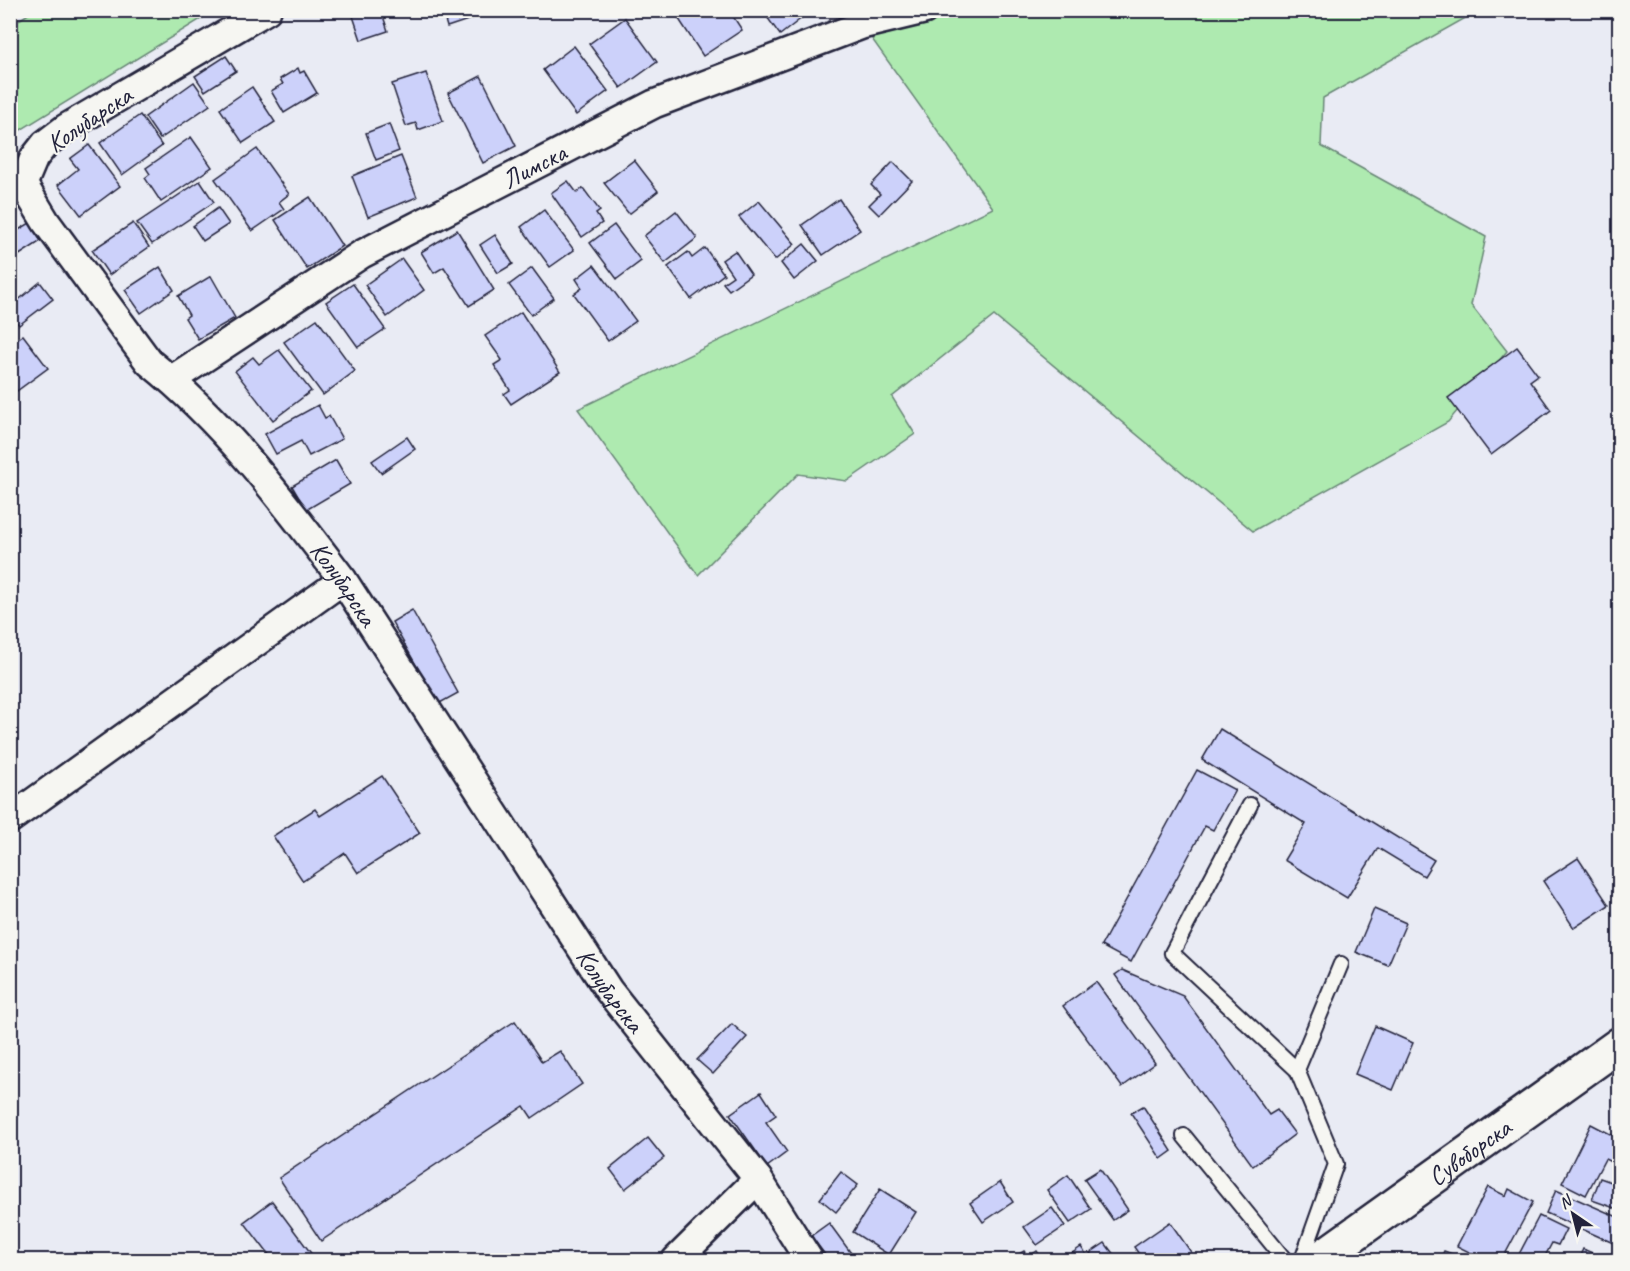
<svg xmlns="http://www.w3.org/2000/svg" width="1630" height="1271" viewBox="0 0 1630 1271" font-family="Caveat,sans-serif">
  <rect width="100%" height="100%" fill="#e9ebf4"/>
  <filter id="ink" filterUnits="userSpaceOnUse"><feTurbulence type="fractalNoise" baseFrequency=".0167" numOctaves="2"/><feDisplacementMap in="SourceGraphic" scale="12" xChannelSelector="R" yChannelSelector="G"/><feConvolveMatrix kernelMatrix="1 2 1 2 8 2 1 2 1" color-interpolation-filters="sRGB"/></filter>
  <g filter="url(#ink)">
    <g fill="#aeeab0" stroke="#688676" stroke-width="1.5">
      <path d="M924,10l554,1 -155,87 -2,48 165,91 -15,68 36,46 -59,71 -195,109 -259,-215 -102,81 23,37 -68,47 -49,-7 -100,101 -120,-166 415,-201 -131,-183z"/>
      <path d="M33,11v-1l181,1 -203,125v-111z"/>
    </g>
    <g fill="#ccd1fa" stroke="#22223b" stroke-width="1.5">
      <path d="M351,10h30l7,21 -27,9z"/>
      <path d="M442,10h30l2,8 -27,9z"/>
      <path d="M673,10h56l13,20 -39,26z"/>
      <path d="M762,10h50l-32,25z"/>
      <path d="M625,18l32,44 -36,26 -32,-44z"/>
      <path d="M574,46l34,45 -32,24 -33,-45z"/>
      <path d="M226,56l10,15 -31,20 -10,-15z"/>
      <path d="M298,68l2,5 4,-2 13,22 -33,20 -13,-22 12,-7 -3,-5z"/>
      <path d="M426,73l17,48 -25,9 -2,-7 -10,3 -14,-42z"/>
      <path d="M481,76l35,70 -33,17 -35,-70z"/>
      <path d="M194,82l16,23 -50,34 -15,-22z"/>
      <path d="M252,87l23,35 -32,21 -23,-34z"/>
      <path d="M140,115l22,31 -40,29 -22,-32z"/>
      <path d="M389,124l10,27 -23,9 -10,-27z"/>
      <path d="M191,137l21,30 -51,35 -16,-24 5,-4 -4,-6z"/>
      <path d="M89,145l31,41 -39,29 -23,-30 20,-16 -8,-10z"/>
      <path d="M257,149l32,45 -10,8 5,7 -32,22 -37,-52z"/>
      <path d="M401,156l16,41 -49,20 -16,-41z"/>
      <path d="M634,160l24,31 -29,23 -25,-31z"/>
      <path d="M893,162l19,19 -33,34 -10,-10 11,-11 -9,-9z"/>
      <path d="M200,181l14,21 -62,42 -15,-21z"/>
      <path d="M568,181l9,12 6,-5 17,23 -4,3 6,9 -20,14 -31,-44z"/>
      <path d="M310,197l32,49 -35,23 -32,-49z"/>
      <path d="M839,199l21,31 -37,25 -21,-30z"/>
      <path d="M759,201l36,43 -20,16 -36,-43z"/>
      <path d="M218,208l11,16 -26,17 -10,-15z"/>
      <path d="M544,210l30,40 -24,17 -29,-40z"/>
      <path d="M676,211l21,27 -32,25 -21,-27z"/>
      <path d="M30,223l11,18 -31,20v-26z"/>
      <path d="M133,223l16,24 -40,28 -17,-25z"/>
      <path d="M614,225l27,36 -24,18 -27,-36z"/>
      <path d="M457,230l37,60 -25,16 -25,-39 -10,6 -13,-21z"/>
      <path d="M495,235l18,29 -15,9 -18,-28z"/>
      <path d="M804,244l14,17 -24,19 -13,-17z"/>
      <path d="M705,248l19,26 -33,25 -23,-32 20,-15 4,6z"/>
      <path d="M735,251l16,23 -22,16 -6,-7 10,-7 -11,-16z"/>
      <path d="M402,259l22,31 -37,27 -22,-32z"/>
      <path d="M594,265l42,56 -28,20 -34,-47 8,-6 -6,-9z"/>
      <path d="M160,267l14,23 -33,23 -16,-23z"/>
      <path d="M532,268l22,30 -23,17 -22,-30z"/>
      <path d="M211,276l24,42 -37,21 -13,-21 4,-3 -11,-19z"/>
      <path d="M40,282l13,17 -34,26 -9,-11v-7z"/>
      <path d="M353,284l32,45 -27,18 -32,-45z"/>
      <path d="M521,312l39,60 -49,32 -7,-10 6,-4 -16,-25 8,-5 -17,-24z"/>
      <path d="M317,319l38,52 -32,24 -39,-53z"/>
      <path d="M23,335l25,33 -38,28v-52z"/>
      <path d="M1517,347l21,28 -8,6 21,29 -60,45 -43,-57z"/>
      <path d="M279,350l32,41 -38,29 -38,-49 18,-14 6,7z"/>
      <path d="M318,405l7,13 4,-2 13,23 -33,17 -8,-15 -25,13 -11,-20z"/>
      <path d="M407,437l8,12 -34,24 -9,-12z"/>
      <path d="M336,460l14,24 -44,26 -14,-24z"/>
      <path d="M412,610l46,83 -20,11 -46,-82z"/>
      <path d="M1220,729l214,131 -10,16 -46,-28 -31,50 -63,-38 22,-36 -104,-64z"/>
      <path d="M1197,770l38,20 -22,40 -8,-4 -74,136 -30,-16z"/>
      <path d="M382,776l38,57 -62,40 -13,-20 -42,28 -30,-45 42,-27 5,7z"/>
      <path d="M1578,858l31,47 -35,23 -31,-47z"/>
      <path d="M1374,909l32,14 -18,42 -32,-13z"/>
      <path d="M1122,970l61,26 86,119 8,-5 18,24 -42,32 -138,-191z"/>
      <path d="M1096,982l59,81 -33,24 -59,-81z"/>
      <path d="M515,1021l27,41 18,-11 22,33 -50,34 -8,-12 -203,135 -42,-63z"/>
      <path d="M732,1024l15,13 -34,37 -16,-14z"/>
      <path d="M1375,1026l38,17 -20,47 -38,-16z"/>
      <path d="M761,1092l15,23 -10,7 21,30 -20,15 -37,-53z"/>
      <path d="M1143,1106l29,45 -11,8 -30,-46z"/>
      <path d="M1591,1124l29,15v7l-9,16 -6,-3 -19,36 -24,-12z"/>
      <path d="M648,1138l16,20 -39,31 -15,-20z"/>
      <path d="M1100,1169l28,41 -15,10 -29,-41z"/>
      <path d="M841,1172l17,13 -22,27 -16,-13z"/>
      <path d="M1068,1175l23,34 -21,14 -23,-33z"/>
      <path d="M1600,1178l20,7v25l-28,-10z"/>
      <path d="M1000,1182l13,20 -30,20 -13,-19z"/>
      <path d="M1488,1187l18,9 3,-7 24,13 -31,58h-17l-28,-14z"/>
      <path d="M880,1189l36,23 -27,43 -36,-23z"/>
      <path d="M1556,1190l64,28v28l-74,-33z"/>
      <path d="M272,1201l44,59h-43l-29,-38z"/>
      <path d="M1052,1208l13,18 -28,19 -13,-18z"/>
      <path d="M1539,1216l27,13 -8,16 -6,-2 -9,17h-27z"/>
      <path d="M1170,1222l23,33 -8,5h-42l-9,-13z"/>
      <path d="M829,1223l27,37h-27l-18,-24z"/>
      <path d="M1105,1243l13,17h-23l-5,-7z"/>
      <path d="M1081,1247l9,13h-23l-2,-2z"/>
      <path d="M1583,1249l25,11h-30z"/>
      <path d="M1024,1251l4,6 9,-6 6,9h-34z"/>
      <path d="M1444,1251l24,9h-28z"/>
    </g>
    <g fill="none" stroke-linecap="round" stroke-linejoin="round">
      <g stroke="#22223b" stroke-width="18">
        <g id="service">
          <path d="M1250,805l-78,148 125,117 39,94 -34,96"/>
          <path d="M1297,1070l44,-106"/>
          <path d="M1184,1136l101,124"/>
        </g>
      </g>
      <g stroke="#22223b" stroke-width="32">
        <g id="minor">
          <path id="s1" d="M267,10l-201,118 -21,16 -11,14 -11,26 23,38 103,140c76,61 135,140 194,218l266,411 149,188 51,81"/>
          <path id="s2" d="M171,380l191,-126 292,-150 208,-79 62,-15"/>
          <path d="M10,819l333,-239"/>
          <path d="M676,1260l82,-81"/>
        </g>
      </g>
      <g stroke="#22223b" stroke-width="38">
        <g id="secondary">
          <path id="s3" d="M1318,1260l302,-216"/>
        </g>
      </g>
      <use href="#service" stroke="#f6f6f2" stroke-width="14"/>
      <use href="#minor" stroke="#f6f6f2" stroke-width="27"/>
      <use href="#secondary" stroke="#f6f6f2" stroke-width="33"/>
    </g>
  </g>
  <g text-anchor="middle" stroke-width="4.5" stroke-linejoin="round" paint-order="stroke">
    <g font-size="26" fill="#22223b" stroke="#f6f6f2">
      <text transform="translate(89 119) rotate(-34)" y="9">Колубарска</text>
      <text dy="9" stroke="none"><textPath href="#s2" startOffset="422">Лимска</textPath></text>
      <text dy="9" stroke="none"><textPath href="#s1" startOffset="820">Колубарска</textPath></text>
      <text dy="9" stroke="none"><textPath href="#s1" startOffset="1306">Колубарска</textPath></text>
      <text dy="9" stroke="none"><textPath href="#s3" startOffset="186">Сувоборска</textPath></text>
    </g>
  </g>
  <rect width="1630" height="1271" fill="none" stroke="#f6f6f2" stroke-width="36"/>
  <rect x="18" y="18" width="1594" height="1235" fill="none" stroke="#22223b" stroke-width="2" filter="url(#ink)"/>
  <g transform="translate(1573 1214) rotate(325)" stroke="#f6f6f2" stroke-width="4.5" paint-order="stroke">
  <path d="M0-4.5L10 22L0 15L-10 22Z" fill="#22223b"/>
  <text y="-9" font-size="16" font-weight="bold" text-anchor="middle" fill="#22223b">N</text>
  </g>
</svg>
